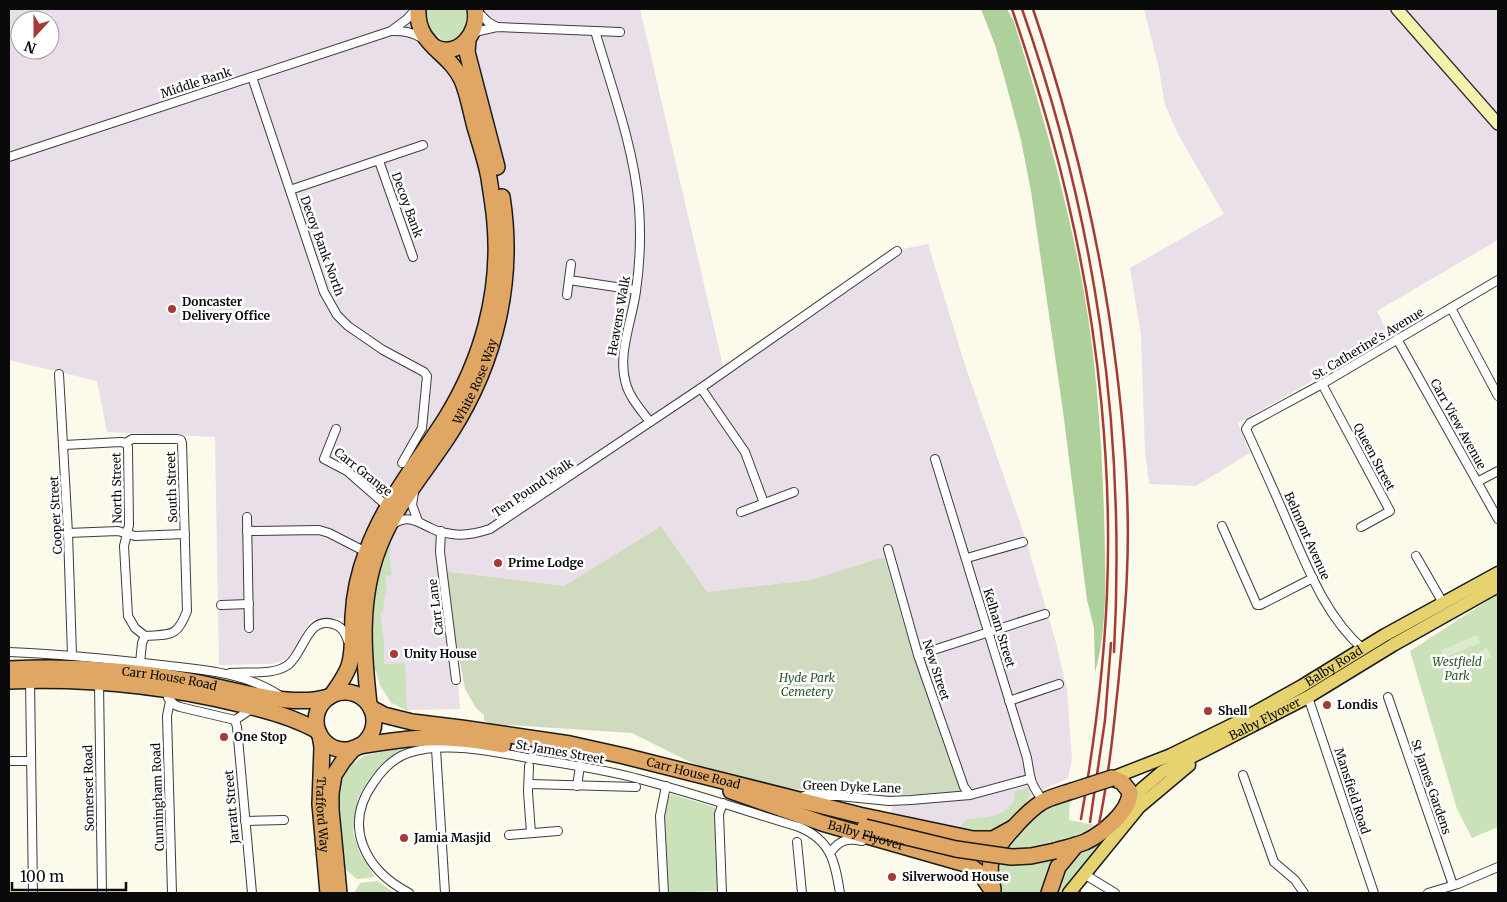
<svg xmlns="http://www.w3.org/2000/svg" width="1507" height="902" viewBox="0 0 1507 902" font-family="Merriweather,serif">
  <rect width="100%" height="100%" fill="#fcfaea"/>
  <g fill="#e8dfe8" fill-rule="evenodd">
    <path d="M9,9h631l83,357 165,-114 40,-8 37,121 60,172 30,102 12,51 5,70 -4,18 -28,13 -11,8 -29,32 -6,3 -104,-17 4,-21 67,-5 -48,-136 -29,-98 -74,23 -103,12 -46,-66 -97,60 -121,-15 14,99 3,39 -53,1 -16,-7 -11,-17 -4,-15 -5,-5 -23,-48 -35,1 -9,11 -10,20 -10,10 -12,4 -53,1 -4,-228 -108,-5 -10,-51 -88,-21zM20,20h30v30h-30z"/>
    <path d="M1144,9h354v231l-121,71 13,26 -152,86 12,30 -54,33 -47,-2 -4,-32 -4,-117 -11,-67 94,-54 -46,-80 -13,-29 -6,-36z"/>
  </g>
  <g fill="#cae1b9">
    <path d="M426,9h43c0,16 -6,30 -23,34v-2h-7l2,-4 -3,-2 -4,3 -8,-19 2,-1z"/>
    <path d="M388,543l3,4 -2,9 3,19 -7,1 2,16 -2,1 1,5h-2l-1,14 -3,1 4,27v24l21,-1 2,48 -16,-9 -10,-16 -5,-15 -5,-5 -2,-28 6,-59z"/>
    <path d="M1498,594v233l-26,11 -15,-29 -47,-158z"/>
    <path d="M407,747l-17,10 -23,25 -9,16 -5,34 7,22 15,23 -18,2 -11,-9h-4l-6,-79 5,-14 11,-13 14,-9z"/>
    <path d="M1028,788l2,8 -1,3 -29,32 -6,3 -37,-3 9,-11c21,-4 49,-2 49,-29z"/>
    <path d="M671,794l43,13 5,7 3,77 -58,2 -3,-85z"/>
    <path d="M1070,798l-1,22 26,5c-28,18 -56,25 -88,24l28,-31 12,-8z"/>
    <path d="M1107,836l-45,57h-8l4,-18 24,-26z"/>
    <path d="M1058,857l-15,36h-44l-2,-24 3,-9z"/>
    <path d="M377,881l18,12h-41l6,-10z"/>
  </g>
  <path fill="#aed09a" d="M981,9h26l7,13c24,77 47,155 63,234 18,84 24,170 27,256 1,53 5,110 -9,161l-1,-45 -7,-28 -24,-189 -32,-220 -10,-51 -16,-60 -10,-35z"/>
  <path fill="#cfdabf" d="M661,526l46,66 103,-12 74,-23 29,98 48,137 -76,4 -116,-9 -61,-16 -76,-38 -141,-9 -7,-4v-5l-8,-7 -11,-19 -22,-118 121,15z"/>
  <g fill="#dceac9">
    <path d="M1477,635l3,8 -36,15 -3,-8z"/>
    <path d="M1487,648l5,9 -28,15 -4,-9z"/>
  </g>
  <g fill="none" stroke-linecap="round" stroke-linejoin="round">
    <g stroke="#3d3d3d" stroke-width="10">
      <g id="street">
        <path d="M477,11l11,11 9,5"/>
        <path d="M393,31c11,0 19,1 29,7"/>
        <path d="M595,31c17,58 39,116 44,176 2,28 1,56 -3,84 -4,30 -19,63 -10,93 4,14 15,26 24,38"/>
        <path d="M472,35l7,-4 18,-4 123,5"/>
        <path d="M252,77l72,215 13,23 11,11 35,24 41,22 3,4 -5,52 -20,35"/>
        <path d="M9,157l382,-126 16,-12 9,-10"/>
        <path d="M379,161l34,96"/>
        <path d="M290,190l133,-45"/>
        <path d="M569,280l67,10"/>
        <path d="M567,295l4,-31"/>
        <path d="M1451,308l47,88"/>
        <path d="M1397,339l101,180"/>
        <path d="M59,374l9,159 4,122"/>
        <path d="M1322,384l68,127 -29,16"/>
        <path d="M701,388l44,64 19,51"/>
        <path d="M336,429l-12,30 23,12 40,35"/>
        <path d="M126,443l6,-4h45l4,1 1,3 5,168c-10,27 -17,23 -42,25"/>
        <path d="M126,443l2,4 1,78 -5,21 4,70 7,12 10,8"/>
        <path d="M64,445l57,-3 5,1"/>
        <path d="M935,459l92,299c4,23 2,23 16,43"/>
        <path d="M1477,482l21,-11"/>
        <path d="M414,492l-2,13 6,16"/>
        <path d="M741,512l53,-20"/>
        <path d="M247,517l2,111"/>
        <path d="M393,524c17,-10 24,-2 40,5 5,3 12,4 19,5 12,2 26,-1 38,-5l211,-141 196,-137"/>
        <path d="M1222,526l35,79h3l53,-27"/>
        <path d="M247,531l72,-1 10,3 37,19"/>
        <path d="M441,531l-1,21 16,128"/>
        <path d="M68,533l50,-2 17,5 50,-2"/>
        <path d="M888,549l30,106 46,132 6,8"/>
        <path d="M1416,556l27,47"/>
        <path d="M967,558l56,-16"/>
        <path d="M221,605l28,-1"/>
        <path d="M1363,649c-38,-33 -56,-83 -76,-128 -13,-31 -27,-61 -41,-92l4,-6 72,-39 176,-104"/>
        <path d="M9,652c51,2 101,7 152,13 41,5 83,7 118,30"/>
        <path d="M918,655l127,-41"/>
        <path d="M140,663l2,-20 3,-7"/>
        <path d="M230,673c18,-2 42,3 58,-8 16,-12 19,-49 45,-41 9,2 12,9 15,17"/>
        <path d="M30,680l3,213"/>
        <path d="M99,683l3,210"/>
        <path d="M1308,697l66,196"/>
        <path d="M1388,697l65,188"/>
        <path d="M168,698l7,7 5,2 55,13 18,-12"/>
        <path d="M170,701l-3,15 5,177"/>
        <path d="M1009,701l50,-17"/>
        <path d="M235,720l2,7 15,166"/>
        <path d="M436,749l9,144"/>
        <path d="M9,761h22"/>
        <path d="M529,766l-1,26 3,41"/>
        <path d="M1243,775l31,87 21,18 9,13"/>
        <path d="M530,784l106,3"/>
        <path d="M577,786l3,-20"/>
        <path d="M804,796h35l50,5 22,-1 59,-5 59,-16"/>
        <path d="M245,821l39,-1"/>
        <path d="M509,835l49,-4"/>
        <path d="M797,842l5,51"/>
        <path d="M830,853c9,-13 17,-15 32,-12"/>
        <path d="M1084,874l31,19"/>
        <path d="M409,893c-44,-23 -67,-67 -35,-111 8,-12 20,-24 34,-29 36,-12 84,-2 120,5 37,6 75,11 111,21 54,14 107,32 160,48 32,13 36,35 41,66"/>
        <path d="M664,893l-4,-77 6,-30"/>
        <path d="M722,893l-3,-79 4,-11"/>
        <path d="M1428,893l30,-9 40,-17"/>
      </g>
    </g>
    <g stroke="#2c2c2c" stroke-width="14">
      <path id="secondary" d="M1397,9l101,115"/>
    </g>
    <g stroke="#1b1b1b" stroke-width="15">
      <g id="primary">
        <path id="s1" d="M1112,778l59,-23 63,-31 68,-38 83,-51 113,-62"/>
        <path id="s2" d="M1128,806l14,-17 20,-17 146,-75 85,-52 105,-59"/>
        <path d="M1069,893l70,-86 50,-42"/>
      </g>
    </g>
    <g stroke="#1b1b1b" stroke-width="18">
      <g id="highway">
        <path d="M468,40l-1,12 30,115"/>
        <path d="M434,47c24,12 46,-14 41,-38"/>
        <path id="s3" d="M9,669c60,-3 122,1 181,12 38,7 86,23 124,19 5,-1 10,-2 15,-3"/>
        <path d="M9,681c76,-3 156,5 230,23 28,6 54,13 79,27"/>
        <circle cx="345" cy="721" r="29"/>
        <path d="M332,695c6,-9 13,-18 17,-29 5,-15 3,-33 4,-49 1,-23 6,-45 14,-66 18,-49 51,-89 79,-133 36,-58 55,-126 49,-195 -1,-15 -4,-30 -6,-45 -3,-17 -9,-34 -14,-51 -4,-15 -7,-33 -13,-47 -14,-30 -46,-34 -44,-71"/>
        <path id="s4" d="M369,704c-6,-53 -10,-106 10,-157 16,-42 48,-77 72,-115 45,-71 64,-152 51,-235"/>
        <path id="s5" d="M371,708l13,7 28,7 49,6 109,16 54,12 235,59 114,24h20l20,-11"/>
        <path id="s6" d="M320,735l2,12 -2,57 8,89"/>
        <path d="M359,746c24,-4 47,-8 70,-8 25,-1 50,3 74,7"/>
        <path id="s7" d="M731,791l91,32 147,42 12,9 12,18"/>
        <path d="M1055,851c10,-3 20,-5 30,-9 17,-8 45,-30 45,-50l-8,-10 -10,-4"/>
        <path d="M993,889c-2,-9 -4,-19 -2,-28 5,-16 39,-54 55,-61 8,-4 17,-6 26,-9"/>
        <path d="M339,893l-8,-83v-17l3,-18 9,-14 11,-13"/>
        <path d="M1049,893l9,-26 18,-22"/>
      </g>
    </g>
    <use href="#street" stroke="#fff" stroke-width="8"/>
    <use href="#secondary" stroke="#f4f2ad" stroke-width="11"/>
    <use href="#primary" stroke="#e6d370" stroke-width="12"/>
    <use href="#highway" stroke="#e0a764" stroke-width="15"/>
    <g stroke="#a63a36" stroke-width="2.5">
      <path d="M1012,9c23,68 44,136 59,206 28,122 41,254 36,378 -3,76 -13,152 -26,226"/>
      <path d="M1022,9c74,211 104,419 92,643"/>
      <path d="M1033,9c40,118 69,239 84,364 8,66 13,133 10,199 -1,35 -5,69 -8,104 -5,49 -10,99 -20,148"/>
      <path d="M1090,822l15,-102 6,-77"/>
      <path d="M1080,893v-1"/>
    </g>
    <g stroke="#1b1b1b" stroke-width="18" stroke-linecap="butt">
      <g id="highway-bridge">
        <path d="M1072,791l40,-13"/>
        <path d="M865,827l91,22 55,8 20,-1 24,-5"/>
      </g>
    </g>
    <use href="#highway-bridge" stroke="#e0a764" stroke-width="15"/>
  </g>
  <g fill="#a63a36" stroke="#fff" stroke-width="2">
    <circle cx="172" cy="309" r="5"/>
    <circle cx="498" cy="563" r="5"/>
    <circle cx="394" cy="654" r="5"/>
    <circle cx="1327" cy="705" r="5"/>
    <circle cx="1208" cy="711" r="5"/>
    <circle cx="224" cy="737" r="5"/>
    <circle cx="404" cy="838" r="5"/>
    <circle cx="892" cy="877" r="5"/>
  </g>
  <g text-anchor="middle" stroke-width="5" stroke-linejoin="round" paint-order="stroke">
    <g font-size="12" fill="#0a0a0a" stroke="#fff">
      <text transform="translate(196 83) rotate(-18)" y="4">Middle Bank</text>
      <text transform="translate(407 205) rotate(70)" y="4">Decoy Bank</text>
      <text transform="translate(322 246) rotate(70)" y="4">Decoy Bank North</text>
      <text transform="translate(619 316) rotate(-80)" y="4">Heavens Walk</text>
      <text transform="translate(1368 344) rotate(-31)" y="4">St. Catherine's Avenue</text>
      <text dy="4" stroke="none"><textPath href="#s4" startOffset="351">White Rose Way</textPath></text>
      <text transform="translate(1458 424) rotate(61)" y="4">Carr View Avenue</text>
      <text transform="translate(1374 457) rotate(62)" y="4">Queen Street</text>
      <text transform="translate(363 472) rotate(38)" y="4">Carr Grange</text>
      <text transform="translate(172 487) rotate(-92)" y="4">South Street</text>
      <text transform="translate(117 488) rotate(-91)" y="4">North Street</text>
      <text transform="translate(533 488) rotate(-34)" y="4">Ten Pound Walk</text>
      <text transform="translate(56 515) rotate(-93)" y="4">Cooper Street</text>
      <text transform="translate(1307 536) rotate(66)" y="4">Belmont Avenue</text>
      <text transform="translate(436 607) rotate(-97)" y="4">Carr Lane</text>
      <text transform="translate(999 628) rotate(73)" y="4">Kelham Street</text>
      <text dy="4" stroke="none"><textPath href="#s1" startOffset="249">Balby Road</textPath></text>
      <text transform="translate(936 670) rotate(72)" y="4">New Street</text>
      <text dy="4" stroke="none"><textPath href="#s3" startOffset="161">Carr House Road</textPath></text>
      <text dy="4" stroke="none"><textPath href="#s2" startOffset="164">Balby Flyover</textPath></text>
      <text transform="translate(560 752) rotate(10)" y="4">St. James Street</text>
      <text dy="4" stroke="none"><textPath href="#s5" startOffset="330">Carr House Road</textPath></text>
      <text transform="translate(852 787) rotate(2)" y="4">Green Dyke Lane</text>
      <text transform="translate(1431 787) rotate(71)" y="4">St James Gardens</text>
      <text transform="translate(89 788) rotate(-91)" y="4">Somerset Road</text>
      <text transform="translate(1352 791) rotate(72)" y="4">Mansfield Road</text>
      <text transform="translate(158 797) rotate(-92)" y="4">Cunningham Road</text>
      <text transform="translate(232 807) rotate(-95)" y="4">Jarratt Street</text>
      <text dy="4" stroke="none"><textPath href="#s6" startOffset="80">Trafford Way</textPath></text>
      <text dy="4" stroke="none"><textPath href="#s7" startOffset="142">Balby Flyover</textPath></text>
    </g>
    <g font-size="12" font-weight="bold" fill="#0a0a0a" stroke="#fff" text-anchor="start">
      <text x="182" y="306">Doncaster<tspan x="182" dy="14">Delivery Office</tspan></text>
      <text x="508" y="567">Prime Lodge</text>
      <text x="404" y="658">Unity House</text>
      <text x="1337" y="709">Londis</text>
      <text x="1218" y="715">Shell</text>
      <text x="234" y="741">One Stop</text>
      <text x="414" y="842">Jamia Masjid</text>
      <text x="902" y="881">Silverwood House</text>
    </g>
    <g font-size="12" font-style="italic" fill="#2b5824" stroke="#fff">
      <text x="1457" y="666">Westfield<tspan x="1457" dy="14">Park</tspan></text>
      <text x="807" y="682">Hyde Park<tspan x="807" dy="14">Cemetery</tspan></text>
    </g>
  </g>
  <rect width="1507" height="902" fill="none" stroke="#0a0a0a" stroke-width="20"/>
  <g transform="translate(35 35) rotate(201)"><circle r="24" fill="#ffffff" stroke="#9d9d9d"/>
  <path d="M0-4L9 19L0 12L-9 19Z" fill="#a63a36"/>
  <text y="-8" font-size="14" font-weight="bold" text-anchor="middle" fill="#0a0a0a">N</text>
  </g>
  <path d="M12 882v8h114v-8" fill="none" stroke="#0a0a0a" stroke-width="2.5"/>
  <text x="20" y="882" font-size="15" fill="#0a0a0a" stroke="#ffffff" stroke-width="4" paint-order="stroke">100 m</text>
</svg>
